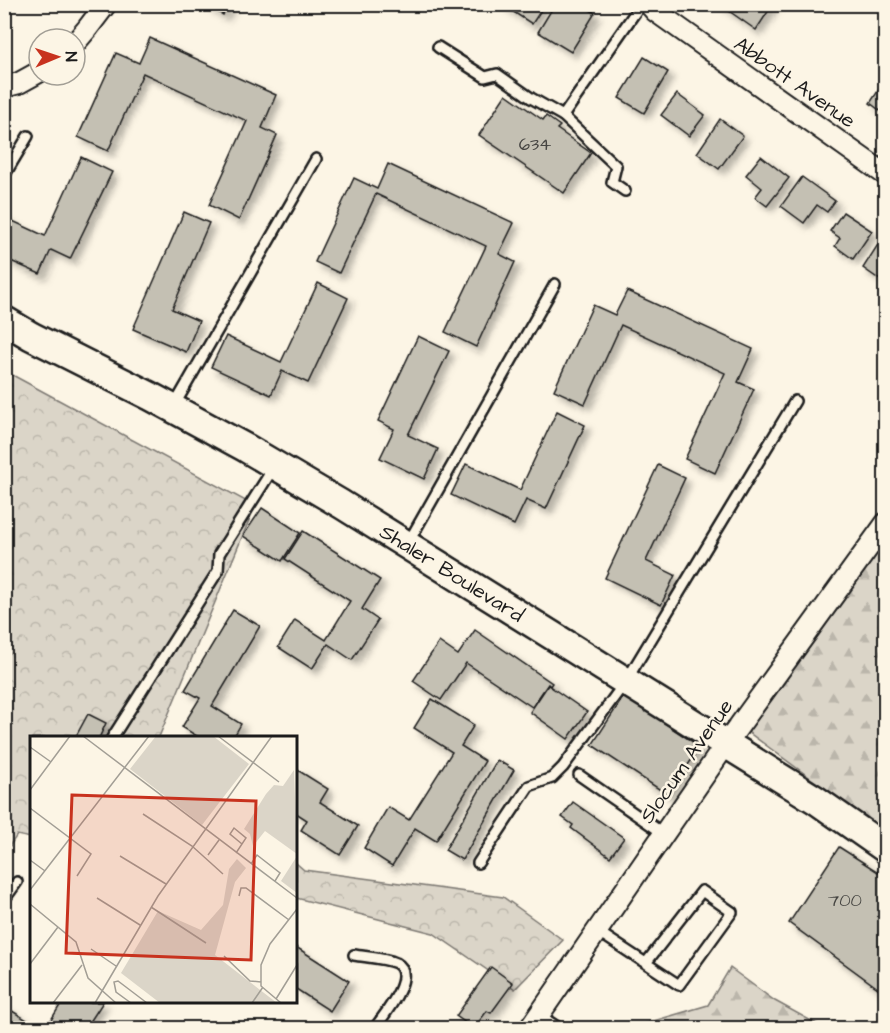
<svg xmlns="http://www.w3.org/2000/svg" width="890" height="1033" viewBox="0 0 890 1033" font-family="'Architects Daughter',sans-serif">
  <defs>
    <pattern id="forest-firs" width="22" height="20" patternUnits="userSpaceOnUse" patternTransform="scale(1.5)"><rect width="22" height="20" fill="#dbd5c8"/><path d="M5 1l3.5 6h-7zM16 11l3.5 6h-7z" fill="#bbb6ab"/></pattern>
    <pattern id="park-crowns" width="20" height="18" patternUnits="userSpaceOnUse" patternTransform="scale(1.5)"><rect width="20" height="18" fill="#dbd5c8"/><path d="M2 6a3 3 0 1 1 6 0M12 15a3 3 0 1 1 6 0" fill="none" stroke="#bbb6ab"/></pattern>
    <filter id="shadow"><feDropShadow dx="5.5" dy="5.5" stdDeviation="3" flood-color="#0004"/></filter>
  </defs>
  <rect width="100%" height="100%" fill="#fcf5e5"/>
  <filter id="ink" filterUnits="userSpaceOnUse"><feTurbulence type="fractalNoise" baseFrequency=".0167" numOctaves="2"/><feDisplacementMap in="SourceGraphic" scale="12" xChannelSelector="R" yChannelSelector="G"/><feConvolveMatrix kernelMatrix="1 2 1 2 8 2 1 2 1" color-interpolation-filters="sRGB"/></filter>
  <g filter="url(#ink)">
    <g fill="url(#forest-firs)" stroke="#7c7872" stroke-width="1.5">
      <path d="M885,542v291l-137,-101z"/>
      <path d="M730,968l45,33 49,27h-179l-5,-3 68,-20z"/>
    </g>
    <g fill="url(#park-crowns)" stroke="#7c7872" stroke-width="1.5">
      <path d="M5,371l250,135 -96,231 -127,1 -1,100 -14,-3 -12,18z"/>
      <path d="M296,863l8,7 199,27 60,43 -48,49 -82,-56 -137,-35z"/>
    </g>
    <g fill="#c4c0b3" stroke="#1c1c1c" stroke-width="1.5" filter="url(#shadow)">
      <path d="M205,4h25l-7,11z"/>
      <path d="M501,4h44l-13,20z"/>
      <path d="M555,4h26l14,9 -24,39 -33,-20z"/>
      <path d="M719,4h54l-17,26z"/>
      <path d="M150,38l126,57 -14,33 15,7 -38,85 -30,-15 38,-84 -104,-48 -35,78 -30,-14 38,-84 23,10z"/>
      <path d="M644,57l24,15 -24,41 -25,-15z"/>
      <path d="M886,79v36l-16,-12z"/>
      <path d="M506,94l37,26 3,-4 14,10 -3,3 34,24 -27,40 -85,-58z"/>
      <path d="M677,94l28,21 -16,21 -28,-21z"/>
      <path d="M720,119l23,17 -24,33 -22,-16z"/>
      <path d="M761,156l28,22 -22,28 -12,-9 7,-9 -16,-13z"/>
      <path d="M81,157l31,15 -42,87 -19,-9 -11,24 -36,-16v-41l41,19z"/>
      <path d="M388,164l126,59 -15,31 16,8 -39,85 -31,-15 41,-86 -110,-52 -37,79 -24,-11 39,-84 23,11z"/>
      <path d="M802,177l33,24 -8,11 -10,-7 -13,18 -23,-17z"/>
      <path d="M184,212l25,11 -37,86 27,12 -13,31 -53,-23z"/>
      <path d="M843,212l29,19 -19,28 -18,-13 5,-8 -10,-7z"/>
      <path d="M879,243l7,4v31l-3,4 -20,-14z"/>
      <path d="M318,283l30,15 -40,85 -26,-12 -11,24 -60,-28 15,-31 55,26z"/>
      <path d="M627,291l126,58 -15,33 16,7 -39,84 -30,-14 40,-86 -104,-48 -36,79 -31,-14 39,-85 22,10z"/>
      <path d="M418,336l31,15 -41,84 30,14 -14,30 -44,-21 14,-29 -16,-8z"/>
      <path d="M557,411l28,14 -39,84 -20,-9 -12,25 -63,-30 15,-31 54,26z"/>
      <path d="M658,465l27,13 -39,83 29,14 -14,30 -56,-27z"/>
      <path d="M262,508l38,25 -18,28 -39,-25z"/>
      <path d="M303,531l77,49 -18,29 16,11 -26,40 -24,-16 -16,25 -34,-22 17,-27 31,20 24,-39 -65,-42z"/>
      <path d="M233,610l27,16 -48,80 29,18 -8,14h-33l-18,-11 18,-29 -15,-8z"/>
      <path d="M475,630l77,53 -2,3 -2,-2 -16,23 -66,-44 -25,37 -28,-19 26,-39 19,13z"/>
      <path d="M548,685l39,27 -19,27 -38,-27z"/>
      <path d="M624,696l76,51 -32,48 -76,-50z"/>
      <path d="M432,699l42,26 -13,21 24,15 -49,80 -21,-13 -23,38 -28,-18 24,-41 21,13 43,-68 -38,-24z"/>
      <path d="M88,714l18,9 -7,15h-24z"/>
      <path d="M497,760l17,10 -52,90 -17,-10z"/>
      <path d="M296,769l32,20 -8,13 38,24 -18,29 -39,-25 6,-10 -11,-7z"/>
      <path d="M573,802l51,36 -14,19 -39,-29 2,-3 -11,-8z"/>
      <path d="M839,847l47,30v117l-97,-71z"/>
      <path d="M296,947l53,34 -19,30 -34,-22z"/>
      <path d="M491,967l22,16 -22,30 -4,-2 -13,17h-1l-17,-12z"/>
      <path d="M62,1002h41l-17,26h-40z"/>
      <path d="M4,1006l36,22h-36z"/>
    </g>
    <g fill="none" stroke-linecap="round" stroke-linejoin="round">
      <g stroke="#1c1c1c" stroke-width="14">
        <g id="lane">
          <path d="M438,47l47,30 12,-3 34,24 32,18 78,-112"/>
          <path d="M563,116l53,50 -4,16 13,9"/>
          <path d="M4,176l24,-40"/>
          <path d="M174,406l142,-247"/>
          <path d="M408,543l147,-259"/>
          <path d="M112,738l106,-167 1,-17 55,-87"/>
          <path d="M579,775l85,59"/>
          <path d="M478,863l51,-77 23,-8 11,-11 63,-86 169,-280"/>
          <path d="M4,900l13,-18"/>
          <path d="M597,931l82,54 53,-73 -30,-21 -56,72"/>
          <path d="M354,955c12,2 31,3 42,8 22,12 -13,53 -21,65"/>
          <path d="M539,1015l20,13"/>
        </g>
      </g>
      <g stroke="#1c1c1c" stroke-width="24">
        <g id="street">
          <path d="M649,4l6,7 231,164"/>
          <path d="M75,43l12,-14 19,-25"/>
          <path d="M4,87l15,-4 20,-11"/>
          <path d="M530,1028l196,-284 160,-221"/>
        </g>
      </g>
      <g stroke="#1c1c1c" stroke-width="32">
        <path id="secondary" d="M4,320l27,16 119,60 96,52 95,56 475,296 70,49"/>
      </g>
      <use href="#lane" stroke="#fcf5e5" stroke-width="9"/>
      <use href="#street" stroke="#fcf5e5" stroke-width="20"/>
      <use href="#secondary" stroke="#fcf5e5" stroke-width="27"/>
    </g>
  </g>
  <g text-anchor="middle" stroke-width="5" stroke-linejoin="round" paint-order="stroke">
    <g font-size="18" fill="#464542">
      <text x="535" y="150">634</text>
      <text x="845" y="906">700</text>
    </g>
    <g font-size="21" fill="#1c1c1c" stroke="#fcf5e5">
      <text transform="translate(795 82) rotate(35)" y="7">Abbott Avenue</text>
      <text transform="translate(452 573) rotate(32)" y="7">Shaler Boulevard</text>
      <text transform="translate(686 761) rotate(-55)" y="7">Slocum Avenue</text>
    </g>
  </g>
  <g transform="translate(30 736)">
    <rect width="267" height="267" fill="#fcf5e5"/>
    <path d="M126,0h57l36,28 -47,61 -72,-56zM264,34l3,84 -32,-23 -12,15 -3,-12 -6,-5 22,-35 8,-9 9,1zM267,120v37l-16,-12z" fill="#dbd5c8"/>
    <path d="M207,123l9,9 -11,14 -20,73 62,48h-117l-39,-30 37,-62 43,19 22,-25 6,-36z" fill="#dbd5c8"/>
    <path fill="none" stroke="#a29e95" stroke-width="1.5" d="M53,0l214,162M188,0l61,46M0,11l21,15M0,54l40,-54M0,72l61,46 -14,22M113,78l49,32 31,28M206,117l10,-15 -12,-10 -4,6 12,10M178,119l11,-15M90,120l46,28M0,124l15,11M221,128l6,-9 23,18 -5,8M0,154l119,-154M209,160l2,-8h5l43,32M67,162l43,27M0,168l46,38 12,36 28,25M121,171l55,36M61,213l25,17M194,220l26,25 11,1M0,228l28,-37M246,263l21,-34M23,267l29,-38M65,267l63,-107 114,-160M101,267l-15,-11 -2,-10 4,-1 29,22M222,267l11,-16M251,267l-20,-17v-21l9,-21 27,-35"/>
    <path fill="#c8321e" fill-opacity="0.15" stroke="#c8321e" stroke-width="3" d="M42,59l184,6 -5,159 -185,-7z"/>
    <rect width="267" height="267" fill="none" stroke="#1c1c1c" stroke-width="3"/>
  </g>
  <rect width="890" height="1033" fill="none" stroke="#fcf5e5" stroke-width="24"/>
  <rect x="12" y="12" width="866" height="1009" fill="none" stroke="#1c1c1c" stroke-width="2" filter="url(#ink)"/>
  <g transform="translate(57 57) rotate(88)"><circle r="28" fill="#fcf5e5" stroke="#a29e95" stroke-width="1.5"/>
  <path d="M0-4.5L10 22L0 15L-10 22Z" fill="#c8321e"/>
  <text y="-9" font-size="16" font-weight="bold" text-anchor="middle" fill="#1c1c1c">N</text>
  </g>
</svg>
